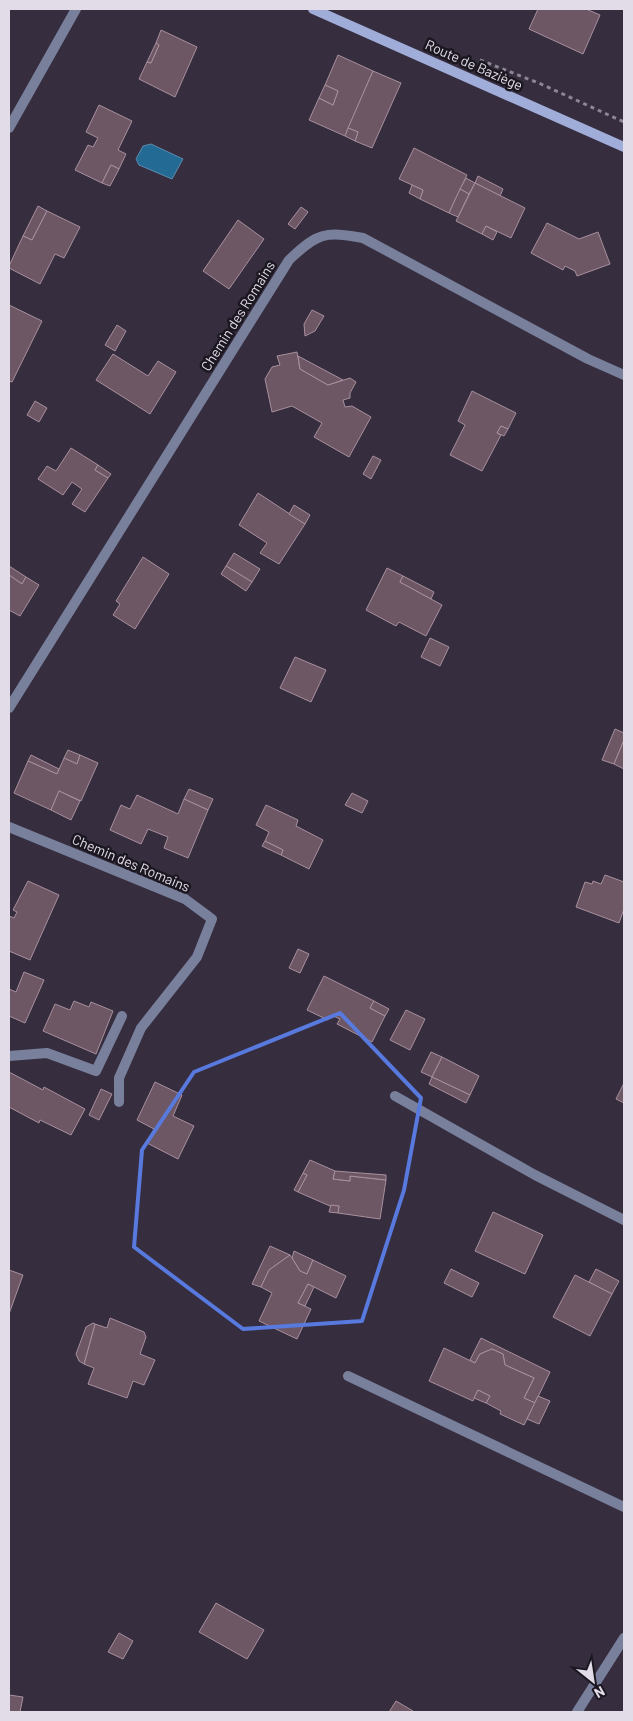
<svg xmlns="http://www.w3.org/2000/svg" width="633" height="1721" viewBox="0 0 633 1721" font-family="Barlow,sans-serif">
  <rect width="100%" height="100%" fill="#362d3f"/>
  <path fill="#236a94" stroke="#5c8cad" d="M151,144l32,15 -11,20 -33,-14 -3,-6 7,-13z"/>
  <g fill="#6d5764" stroke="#a8909e">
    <path d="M538,9h48l14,6 -17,39 -54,-25z"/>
    <path d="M161,30l36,17 -22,50 -36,-18 8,-17 4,1 8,-18 -3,-2z"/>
    <path d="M156,43l3,2 -8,18 -4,-1z"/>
    <path d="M338,55l35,16 -28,65 -36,-16 10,-22 14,7 5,-14 -13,-6z"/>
    <path d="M373,71l28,12 -29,65 -17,-7 3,-9 -10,-4z"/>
    <path d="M325,85l13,6 -5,14 -14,-7z"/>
    <path d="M99,105l33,16 -14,29 8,4 -7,15 -8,-4 -9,18 -27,-13 13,-25 5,2 5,-9 -12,-6z"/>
    <path d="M348,128l10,4 -3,9 -10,-5z"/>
    <path d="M414,148l53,27 -18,38 -29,-14 3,-9 -24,-11z"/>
    <path d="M111,165l8,4 -9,17 -8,-3z"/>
    <path d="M478,176l25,13 -3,7 -25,-13z"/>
    <path d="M466,178l9,5 -6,11 -9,-5z"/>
    <path d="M475,183l50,25 -14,30 -25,-12 -4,8 -26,-13z"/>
    <path d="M412,185l11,5 -3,9 -11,-6z"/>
    <path d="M460,189l9,5 -11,23 -9,-4z"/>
    <path d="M38,206l9,5 -15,29 -9,-4z"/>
    <path d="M301,207l7,5 -13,17 -7,-5z"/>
    <path d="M47,211l33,16 -16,31 -9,-4 -15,30 -31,-16v-2l14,-30 9,4z"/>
    <path d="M238,220l26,19 -35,50 -26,-18z"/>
    <path d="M547,223l32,16 19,-7 12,32 -33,12 -2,-5 -10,-5 -2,4 -32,-17z"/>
    <path d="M486,226l11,6 -4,8 -11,-6z"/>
    <path d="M9,305l33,16 -30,61 -3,-1z"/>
    <path d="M312,310l12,6 -9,15 -10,5 -1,-12z"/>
    <path d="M117,325l9,6 -11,20 -10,-6z"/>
    <path d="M297,352l3,17 28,16 22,-7 6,4 -6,11v5l-7,2 2,7 7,-1 19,11 -22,40 -35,-20 8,-14 -30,-17 -20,6 -7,-33 7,-12 8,-2 -3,-9z"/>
    <path d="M113,354l35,22 10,-15 18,11 -26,42 -54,-34z"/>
    <path d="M298,356l45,24 -15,5 -28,-16z"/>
    <path d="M472,391l44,22 -8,16 -7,-3 -4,7 4,2 -19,36 -32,-16 15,-30 -7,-4z"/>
    <path d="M35,401l12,7 -8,14 -12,-7z"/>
    <path d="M501,426l7,3 -4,7 -7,-3z"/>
    <path d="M71,448l27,17 -3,5 13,8 -23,34 -13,-8 10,-15 -10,-7 -9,13 -25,-16 9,-13 9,5z"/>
    <path d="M373,456l8,4 -10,19 -8,-5z"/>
    <path d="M98,465l13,9 -3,4 -13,-8z"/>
    <path d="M258,493l47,31 -26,40 -19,-11 7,-10 -28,-18z"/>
    <path d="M294,505l16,10 -5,9 -16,-10z"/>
    <path d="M234,553l26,16 -8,13 -26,-16z"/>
    <path d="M143,557l26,17 -34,55 -22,-14 7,-11 -4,-3z"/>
    <path d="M9,566l17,11 -4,7 -13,-9z"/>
    <path d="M226,566l26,16 -6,9 -25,-17z"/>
    <path d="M387,568l16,8 -3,6 42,23 -16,31 -27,-14 -3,4 -30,-16z"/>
    <path d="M9,575l13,9 4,-7 13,8 -19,31 -11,-6z"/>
    <path d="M403,576l31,16 -3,7 -31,-17z"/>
    <path d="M430,638l19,9 -9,19 -19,-9z"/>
    <path d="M295,657l31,13 -15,32 -31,-14z"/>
    <path d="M615,729l9,4v7l-10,24 -12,-4z"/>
    <path d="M624,740v29l-10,-5z"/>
    <path d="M68,750l12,5 -3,9 -13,-6z"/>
    <path d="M31,755l28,14 -2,5 -29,-13z"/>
    <path d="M80,755l18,8 -17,38 -22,-10 -8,19 -37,-17 14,-32 29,13 7,-16 13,6z"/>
    <path d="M189,789l24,10 -5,11 -24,-11z"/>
    <path d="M59,791l21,10 -9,19 -20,-10z"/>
    <path d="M352,793l16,8 -6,12 -17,-8z"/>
    <path d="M137,795l41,19 6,-15 24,11 -20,48 -24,-10 4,-11 -20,-8 -7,15 -31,-14 11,-25 9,4z"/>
    <path d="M266,805l32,15 -2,6 27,14 -14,29 -28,-14 2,-5 -18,-9 4,-9 -13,-7z"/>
    <path d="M265,841l18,9 -2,5 -19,-9z"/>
    <path d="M605,875l19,7v27l-5,14 -43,-16 9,-25 7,2 1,-3 8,3z"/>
    <path d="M28,881l31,14 -29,65 -21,-9v-35l5,2 3,-6 -4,-2z"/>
    <path d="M298,949l11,5 -9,19 -11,-5z"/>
    <path d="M24,972l20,8 -19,43 -16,-7v-27l7,3z"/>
    <path d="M324,976l50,25 -4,7 15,8 -13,26 -35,-18 3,-5 -9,-4 -3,5 -21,-10z"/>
    <path d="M74,1001l15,6 2,-5 22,9 -17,43 -53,-23 12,-27 15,6z"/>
    <path d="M374,1001l15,8 -4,7 -15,-8z"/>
    <path d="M406,1010l19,9 -15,31 -20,-10z"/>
    <path d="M431,1052l11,5 -10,20 -11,-5z"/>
    <path d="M442,1057l37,19 -9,19 -38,-18z"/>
    <path d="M9,1072l34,18 1,-3 41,22 -14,26 -31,-15 -1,3 -30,-16z"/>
    <path d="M432,1077l38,18 -4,8 -37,-19z"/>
    <path d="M155,1082l27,13 -9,21 21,10 -16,33 -31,-16 7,-14 -17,-9z"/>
    <path d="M624,1083v20l-8,-4z"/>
    <path d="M101,1089l11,5 -13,26 -10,-5z"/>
    <path d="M310,1160l25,11 -2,8 17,2v-5l36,4 -6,39 -42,-6 1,-7h-9l-32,-14 9,-17 -4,-2z"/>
    <path d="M335,1171l51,4v5l-36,-4v5l-17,-2z"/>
    <path d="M303,1173l4,2 -9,17 -4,-2z"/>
    <path d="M331,1205l8,1 -1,7 -9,-1z"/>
    <path d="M493,1212l50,23 -18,39 -50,-23z"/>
    <path d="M270,1246l20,9 -21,15 -8,17 -9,-3z"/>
    <path d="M294,1251l19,9 -6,14 -7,-3 -8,-13z"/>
    <path d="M290,1255l10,16 7,3 6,-14 33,16 -10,22 -28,-14 -10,19 13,6 -14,30 -38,-18 13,-28 -11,-6 8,-17z"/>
    <path d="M451,1269l28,14 -7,14 -28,-14z"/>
    <path d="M596,1269l23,12 -7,13 -23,-12z"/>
    <path d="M9,1270l14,5 -14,39z"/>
    <path d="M575,1275l37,19 -22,42 -37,-19z"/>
    <path d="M308,1284l6,3 -9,19 -7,-3z"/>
    <path d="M110,1318l34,14 2,5 -6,17 15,6 -11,25 -11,-4 -6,17 -39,-14 6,-16 -10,-4 11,-40 12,4z"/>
    <path d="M93,1323l2,1 -11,40 -5,-3 -3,-7 10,-27z"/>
    <path d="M481,1338l69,34 -15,31 -11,-5 10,-20 -29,-13 -2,-11 -11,-5 -12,5 -5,9 -5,-3z"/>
    <path d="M444,1348l31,15 5,-9 12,-5 11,5 2,11 29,13 -10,20 11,5 -11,22 -24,-11 1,-3 -15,-8 4,-7 -12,-6 -5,11 -44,-20z"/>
    <path d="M478,1390l12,6 -4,7 -12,-5z"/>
    <path d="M538,1396l12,5 -11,23 -12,-5z"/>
    <path d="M216,1603l48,27 -17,29 -48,-27z"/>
    <path d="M119,1633l14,8 -10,18 -15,-7z"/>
    <path d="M9,1695l14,2 -3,15h-11z"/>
    <path d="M396,1701l17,10 -1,1h-23z"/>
  </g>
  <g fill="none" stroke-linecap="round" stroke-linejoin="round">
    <path stroke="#8d8695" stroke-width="3" stroke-dasharray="4 4" stroke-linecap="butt" d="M480,60l61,24 83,38"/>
    <g stroke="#79809c" stroke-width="10">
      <path d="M395,1096l140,79 89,45"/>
      <path d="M348,1376l276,131"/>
    </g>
    <g stroke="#79809c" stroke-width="10">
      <path d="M9,128l67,-119"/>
      <path d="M9,708l280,-448c28,-27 36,-29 74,-22l225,121 36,16"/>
      <path d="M9,827l176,72 27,20 -15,38 -56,71 -22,50v24"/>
      <path d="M9,1056l38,-3 49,18 26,-55"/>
      <path d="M577,1712l47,-74"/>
    </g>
    <path stroke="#a1add9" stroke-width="10" d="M313,9l311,138"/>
  </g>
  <path fill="none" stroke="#5879dd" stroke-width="4" stroke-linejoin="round" d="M340,1013l81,85 -17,92 -42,131 -119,8 -109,-82 8,-97 52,-78z"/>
  <g text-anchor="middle" stroke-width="5" stroke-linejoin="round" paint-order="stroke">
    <g font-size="14" fill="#e2dce8" stroke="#1b1720">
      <text transform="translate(474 65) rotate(24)" y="5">Route de Baziège</text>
      <text transform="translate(238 316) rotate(-58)" y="5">Chemin des Romains</text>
      <text transform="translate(131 863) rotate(23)" y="5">Chemin des Romains</text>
    </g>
  </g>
  <rect width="633" height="1721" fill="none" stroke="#e2dce8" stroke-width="20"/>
  <g transform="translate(593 1681) rotate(150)" stroke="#1b1720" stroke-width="4" paint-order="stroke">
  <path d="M0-4L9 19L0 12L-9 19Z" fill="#e2dce8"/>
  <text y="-8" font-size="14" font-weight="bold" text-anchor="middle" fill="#e2dce8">N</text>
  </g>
</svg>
